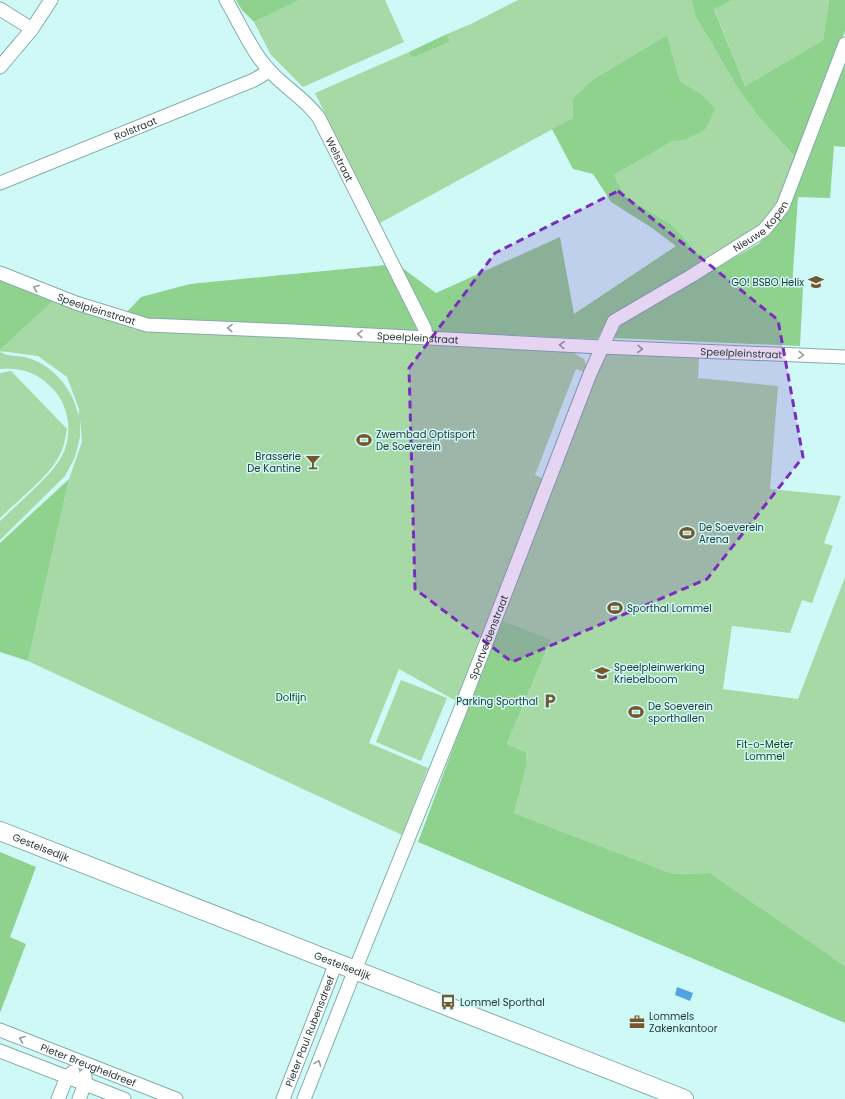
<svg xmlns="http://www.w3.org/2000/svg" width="845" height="1099" viewBox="0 0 845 1099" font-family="Poppins,sans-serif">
  <rect width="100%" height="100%" fill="#cff9f7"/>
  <g fill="#a7d9a6" fill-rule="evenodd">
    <path d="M300,0h85l19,42 -101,45 -32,-32 -17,-33z"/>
    <path d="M518,0h173l5,17 41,70 21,29 39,43 -21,51 -16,21 -53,32 -35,-38 -47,-29 -11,-21 57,-33 13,-2 17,-46 -21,-13 -13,-46 -75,45 -20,19 1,19 -195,106 -63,-131 94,-41 3,6 38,-16 -3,-8 26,-11z"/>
    <path d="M733,0h96l-6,40 -78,46 -31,-78z"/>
    <path d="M54,300l83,30 116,4 307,17 14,2 10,6 2,6v8l-10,-4 -41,106 9,4 -88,222 -57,-32 -30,74 59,25 -26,67 -374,-174 41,-182 13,-37 -2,-24v19l-5,20 -10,19 -65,64v-19c11,-10 22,-21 33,-31 20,-20 38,-36 35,-67 -1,-12 -6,-24 -14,-33 -15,-17 -32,-23 -54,-21v-19zM0,351l38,5 29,21 12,32v6c-3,-6 -4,-14 -8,-20 -9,-18 -27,-34 -47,-38 -9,-2 -18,0 -24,-6z"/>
    <path d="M613,352l86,6 -1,20 80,8 -8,103 71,7 -17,47 9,3 -21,57 -10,-3 -12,33 -58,-7 -9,63 75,10 47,-122v389l-135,-93 -37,1 -159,-61 13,-49 -1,-12 -19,-8 44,-105 -50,-19 103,-264z"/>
    <path d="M11,371l56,58c-2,10 -3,20 -9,29 -11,20 -41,43 -58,60v-145z"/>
    <path d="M401,680l46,18 -26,63 -45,-19z"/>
  </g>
  <g fill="#8ed28e">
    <path d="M236,0h64l-46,22 -12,-12z"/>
    <path d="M691,0h42l-19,9 31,77 78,-46 6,-40h16v31l-48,128 -39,-43 -21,-29 -41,-70z"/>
    <path d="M447,34l3,8 -38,16 -3,-6z"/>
    <path d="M667,35l13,46 21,13 14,15 -10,21 -21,10 -13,2 -57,33 11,21 47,29 35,38 -102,62 -8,14 -443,-20 -29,-5 16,-17 49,-13 207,-20 39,29 124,-56 14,77 102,-68 -24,-18 -41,-26 -18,-28 -20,-5 -21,-40 21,-11 -1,-19 20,-19z"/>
    <path d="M845,56v91l-11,-1 -4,52 -32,-1 -6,90h11l-3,59 -186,-8 8,-15 136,-79 15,-14 11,-14 9,-20z"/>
    <path d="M0,278l54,22 -54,50z"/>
    <path d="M69,479l-41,182 -28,-9v-109z"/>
    <path d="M501,620l50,19 -44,105 19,8 1,12 -13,49 159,61 37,-1 135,93v57l-427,-181z"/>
    <path d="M0,852l36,15 -26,70 16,7 -26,69z"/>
  </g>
  <path fill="#53a4de" d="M677,987l16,6 -3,8 -15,-6z"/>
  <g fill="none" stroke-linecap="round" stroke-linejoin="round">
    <g stroke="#84acaa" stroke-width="15">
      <g id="street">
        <path id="s1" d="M226,0c13,22 27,54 44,71 15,17 36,28 49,47l106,211 1,9"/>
        <path d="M0,9l32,20"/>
        <path d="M0,67l32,-38 19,-29"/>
        <path id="s2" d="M0,183l254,-103 15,-9"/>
        <path id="s3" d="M0,273l76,30 71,22 146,6 308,16 244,10"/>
        <path id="s4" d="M0,1030l176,69"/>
        <path d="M0,1051l124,48"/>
        <path d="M58,1099l9,-22 6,-5"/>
        <path d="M79,1099l6,-15v-8"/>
        <path id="s5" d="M283,1099l53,-136"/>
        <path id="s6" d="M304,1099l51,-129 104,-257 131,-339 24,-53 77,-45 73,-46 10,-12 9,-12 62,-162"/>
      </g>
    </g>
    <g stroke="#84acaa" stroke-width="20">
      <g id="secondary">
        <path id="s7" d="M0,831l684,268"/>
      </g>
    </g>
    <use href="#street" stroke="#fff" stroke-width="13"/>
    <use href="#secondary" stroke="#fff" stroke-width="18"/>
  </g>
  <defs><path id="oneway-chevron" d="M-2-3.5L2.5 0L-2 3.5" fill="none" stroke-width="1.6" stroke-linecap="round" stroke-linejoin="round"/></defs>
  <g stroke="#949c9c">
    <use href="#oneway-chevron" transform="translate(36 288) rotate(-159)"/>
    <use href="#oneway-chevron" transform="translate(230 328) rotate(-178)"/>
    <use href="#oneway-chevron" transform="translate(360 334) rotate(-177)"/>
    <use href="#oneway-chevron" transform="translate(562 345) rotate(-177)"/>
    <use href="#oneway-chevron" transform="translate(640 349) rotate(2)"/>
    <use href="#oneway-chevron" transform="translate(801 355) rotate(3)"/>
    <use href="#oneway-chevron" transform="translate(22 1039) rotate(-158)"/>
    <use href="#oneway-chevron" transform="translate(318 1063) rotate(-69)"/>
  </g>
  <path fill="#7b2cbf" fill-opacity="0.2" stroke="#7b2cbf" stroke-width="3" stroke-dasharray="8 5" stroke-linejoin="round" d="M618,191l160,129 25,137 -96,122 -195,83 -97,-73 -6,-221 86,-115z"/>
  <defs>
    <g id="school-bare" transform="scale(1.2)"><path d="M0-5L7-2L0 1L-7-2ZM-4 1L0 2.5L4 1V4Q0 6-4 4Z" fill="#77562d" stroke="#cff9f7" stroke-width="2.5" paint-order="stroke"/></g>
    <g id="stadium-bare" transform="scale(1.2)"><path d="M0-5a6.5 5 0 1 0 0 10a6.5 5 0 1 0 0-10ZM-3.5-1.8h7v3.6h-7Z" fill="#77562d" stroke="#cff9f7" stroke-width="2.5" paint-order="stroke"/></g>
    <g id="bar-bare" transform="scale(1.2)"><path d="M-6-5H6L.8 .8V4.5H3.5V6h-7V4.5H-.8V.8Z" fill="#77562d" stroke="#cff9f7" stroke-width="2.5" paint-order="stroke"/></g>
    <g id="parking-bare" transform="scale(1.2)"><path d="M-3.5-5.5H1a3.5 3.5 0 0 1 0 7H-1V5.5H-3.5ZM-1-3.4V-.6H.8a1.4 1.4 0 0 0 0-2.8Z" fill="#77562d" stroke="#cff9f7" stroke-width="2.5" paint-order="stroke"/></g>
    <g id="bus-bare" transform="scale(1.2)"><path d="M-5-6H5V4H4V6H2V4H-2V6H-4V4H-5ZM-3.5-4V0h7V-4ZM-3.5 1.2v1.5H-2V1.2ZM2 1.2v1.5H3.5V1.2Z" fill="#77562d" stroke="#cff9f7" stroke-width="2.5" paint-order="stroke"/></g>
    <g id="office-bare" transform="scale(1.2)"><path d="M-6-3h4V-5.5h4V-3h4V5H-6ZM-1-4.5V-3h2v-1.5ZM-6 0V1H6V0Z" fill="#77562d" stroke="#cff9f7" stroke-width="2.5" paint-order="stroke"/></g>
  </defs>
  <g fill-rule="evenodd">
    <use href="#school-bare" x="816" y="282"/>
    <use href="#stadium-bare" x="364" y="440"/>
    <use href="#bar-bare" x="313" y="462"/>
    <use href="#stadium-bare" x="687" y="533"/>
    <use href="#stadium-bare" x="615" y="608"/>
    <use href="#school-bare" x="602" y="673"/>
    <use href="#parking-bare" x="550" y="701"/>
    <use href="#stadium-bare" x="636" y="712"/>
    <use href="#bus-bare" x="448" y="1002"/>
    <use href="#office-bare" x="637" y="1022"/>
  </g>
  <g text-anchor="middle" stroke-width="3" stroke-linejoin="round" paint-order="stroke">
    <g font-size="10" fill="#283938" stroke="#cff9f7">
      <text dy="4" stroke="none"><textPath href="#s2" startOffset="146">Rolstraat</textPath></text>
      <text dy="4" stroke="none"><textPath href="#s1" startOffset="198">Welstraat</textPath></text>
      <text dy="4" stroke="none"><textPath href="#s6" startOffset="1013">Nieuwe Kopen</textPath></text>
      <text dy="4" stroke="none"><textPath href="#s3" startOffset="103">Speelpleinstraat</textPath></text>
      <text dy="4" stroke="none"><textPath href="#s3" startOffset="427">Speelpleinstraat</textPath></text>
      <text dy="4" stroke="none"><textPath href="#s3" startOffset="751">Speelpleinstraat</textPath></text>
      <text dy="4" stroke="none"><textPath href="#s6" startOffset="497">Sportveldenstraat</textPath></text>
      <text dy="4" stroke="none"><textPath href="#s7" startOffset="44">Gestelsedijk</textPath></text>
      <text dy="4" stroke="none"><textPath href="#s7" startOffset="368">Gestelsedijk</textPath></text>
      <text dy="4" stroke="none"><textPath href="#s5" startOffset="73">Pieter Paul Rubensdreef</textPath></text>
      <text dy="4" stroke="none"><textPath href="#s4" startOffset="95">Pieter Breugheldreef</textPath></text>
    </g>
    <g font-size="10" fill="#283938" stroke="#cff9f7" text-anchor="start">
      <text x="804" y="286" text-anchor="end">GO! BSBO Helix</text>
      <text x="376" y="438">Zwembad Optisport<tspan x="376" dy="12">De Soeverein</tspan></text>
      <text x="301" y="460" text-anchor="end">Brasserie<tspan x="301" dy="12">De Kantine</tspan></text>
      <text x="699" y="531">De Soeverein<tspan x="699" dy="12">Arena</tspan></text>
      <text x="627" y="612">Sporthal Lommel</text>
      <text x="614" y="671">Speelpleinwerking<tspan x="614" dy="12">Kriebelboom</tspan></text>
      <text x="538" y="705" text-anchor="end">Parking Sporthal</text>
      <text x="648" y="710">De Soeverein<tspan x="648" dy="12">sporthallen</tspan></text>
      <text x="460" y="1006">Lommel Sporthal</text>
      <text x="649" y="1020">Lommels<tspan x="649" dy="12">Zakenkantoor</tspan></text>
    </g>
    <g font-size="10" fill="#0f3f13" stroke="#cff9f7">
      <text x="291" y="701">Dolfijn</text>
      <text x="765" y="748">Fit-o-Meter<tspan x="765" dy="12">Lommel</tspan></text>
    </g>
  </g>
</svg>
